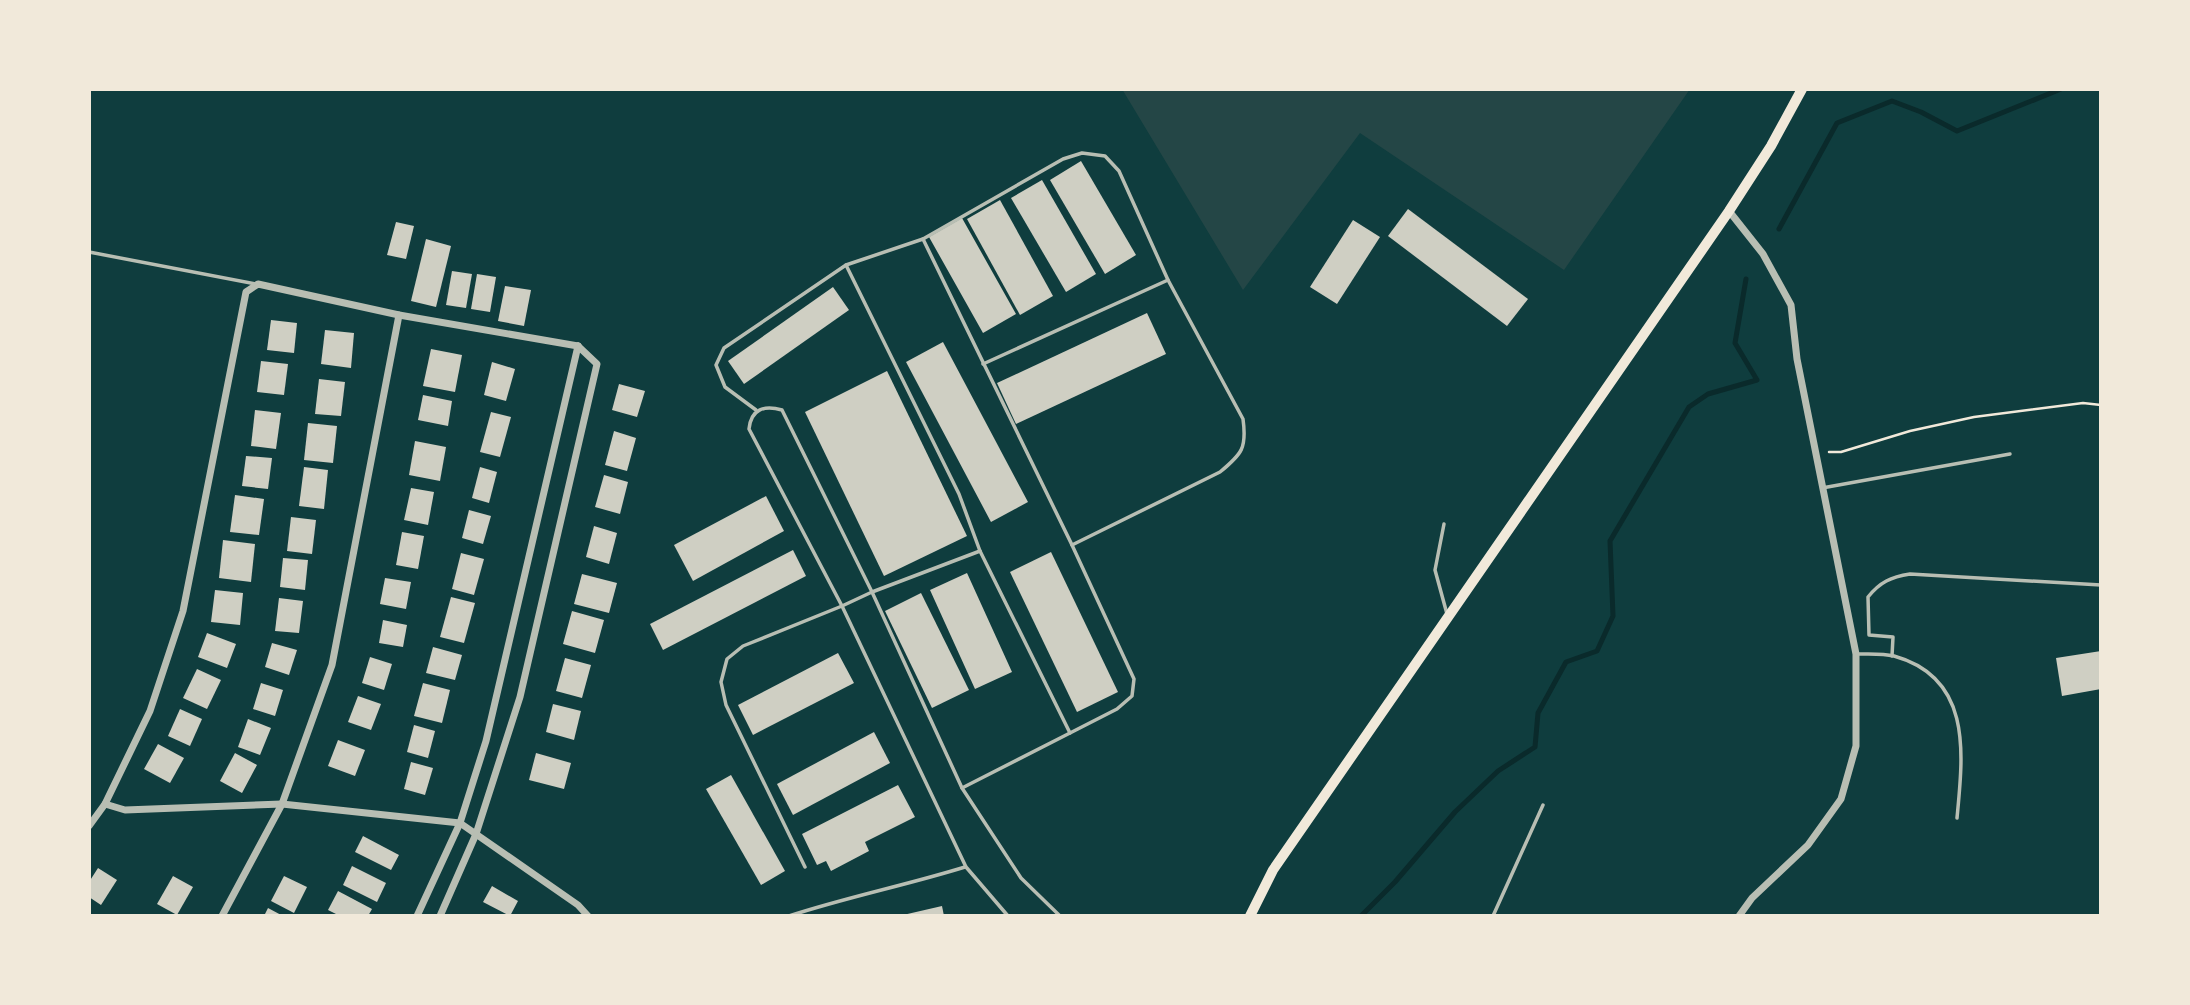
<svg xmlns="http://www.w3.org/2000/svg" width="2190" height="1005" viewBox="0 0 2190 1005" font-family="'Public Sans',sans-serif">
  <rect width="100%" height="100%" fill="#0f3d3e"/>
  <path fill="#244646" d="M1122,89h568l-126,181 -204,-137 -117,157z"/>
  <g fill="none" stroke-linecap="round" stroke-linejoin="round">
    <g stroke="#0a2a2b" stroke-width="5">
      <path d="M1779,229l58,-106 55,-22 29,11 36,19 104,-42"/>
      <path d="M1361,916l34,-34 60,-70 43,-41 37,-24 3,-34 28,-51 31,-11 16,-35 -3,-75 79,-134 19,-13 49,-14 -22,-37 11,-64"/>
    </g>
  </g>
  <g fill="#cfcfc3">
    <path d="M1081,161l55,94 -31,19 -55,-94z"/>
    <path d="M1042,180l54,94 -30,18 -55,-94z"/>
    <path d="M1000,200l53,96 -33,19 -53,-96z"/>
    <path d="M1408,209l120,90 -21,27 -119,-90z"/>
    <path d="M962,218l54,96 -33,19 -54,-96z"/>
    <path d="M1353,220l27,17 -43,67 -27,-17z"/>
    <path d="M396,222l18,4 -8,33 -19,-4z"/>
    <path d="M426,239l25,7 -15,61 -25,-6z"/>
    <path d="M452,271l20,3 -6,34 -20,-3z"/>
    <path d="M477,274l19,3 -6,35 -19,-3z"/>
    <path d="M505,286l26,4 -7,36 -26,-5z"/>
    <path d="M833,287l16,23 -105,74 -16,-23z"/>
    <path d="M1147,313l19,41 -150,70 -19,-41z"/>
    <path d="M271,320l26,3 -3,30 -27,-3z"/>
    <path d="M325,330l29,3 -3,35 -30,-4z"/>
    <path d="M943,342l85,160 -37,20 -85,-160z"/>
    <path d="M431,349l31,6 -7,37 -32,-6z"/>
    <path d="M261,361l27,3 -4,31 -27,-3z"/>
    <path d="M492,362l23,7 -9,32 -22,-6z"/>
    <path d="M887,371l80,165 -83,40 -79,-164z"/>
    <path d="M319,379l26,3 -4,34 -26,-2z"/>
    <path d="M619,384l26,7 -8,26 -25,-7z"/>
    <path d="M423,395l29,6 -4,25 -30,-6z"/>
    <path d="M255,410l26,3 -5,36 -25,-3z"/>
    <path d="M491,412l20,5 -11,40 -20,-5z"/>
    <path d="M308,423l29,3 -4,37 -29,-3z"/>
    <path d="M614,431l22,7 -9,33 -22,-6z"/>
    <path d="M415,441l31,6 -6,34 -31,-6z"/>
    <path d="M246,456l26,2 -4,31 -26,-3z"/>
    <path d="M304,467l24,3 -4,39 -25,-3z"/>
    <path d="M480,467l17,5 -8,31 -17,-5z"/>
    <path d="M604,475l24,7 -8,32 -25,-7z"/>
    <path d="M411,488l23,4 -6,33 -24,-5z"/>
    <path d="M235,495l29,4 -5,36 -29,-3z"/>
    <path d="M766,496l18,35 -91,50 -19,-36z"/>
    <path d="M469,510l22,6 -8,28 -21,-6z"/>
    <path d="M291,517l25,3 -4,34 -25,-3z"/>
    <path d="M594,526l23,7 -8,31 -23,-7z"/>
    <path d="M402,532l22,4 -6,33 -22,-4z"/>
    <path d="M223,540l32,4 -4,38 -32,-4z"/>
    <path d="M793,550l13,26 -143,74 -13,-26z"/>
    <path d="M1051,552l67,140 -41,20 -67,-140z"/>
    <path d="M461,553l23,6 -10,36 -22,-6z"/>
    <path d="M283,558l25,2 -3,30 -25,-3z"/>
    <path d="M967,573l45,99 -37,17 -45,-99z"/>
    <path d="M582,574l35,9 -8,30 -35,-9z"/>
    <path d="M385,578l26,4 -5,27 -26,-5z"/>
    <path d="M215,590l28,3 -3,32 -29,-3z"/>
    <path d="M921,593l48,97 -37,18 -47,-97z"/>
    <path d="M451,597l24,6 -11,40 -24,-6z"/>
    <path d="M279,598l24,3 -4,32 -24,-2z"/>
    <path d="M572,611l32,9 -9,33 -32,-9z"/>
    <path d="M383,620l24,5 -4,22 -24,-4z"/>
    <path d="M207,633l29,11 -9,24 -29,-11z"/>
    <path d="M272,643l25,7 -8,25 -24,-8z"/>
    <path d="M433,647l29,8 -7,25 -29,-7z"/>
    <path d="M2101,651v38l-39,7 -6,-38z"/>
    <path d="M838,653l16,30 -101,52 -15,-30z"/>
    <path d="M370,657l22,7 -8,26 -22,-7z"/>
    <path d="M565,658l26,7 -9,33 -26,-7z"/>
    <path d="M197,669l24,11 -14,29 -24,-11z"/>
    <path d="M261,683l22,7 -8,26 -22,-7z"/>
    <path d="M423,683l27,7 -8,33 -28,-7z"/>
    <path d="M358,696l23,8 -10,26 -23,-8z"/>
    <path d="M553,704l28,7 -7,29 -28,-8z"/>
    <path d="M180,709l22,10 -12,27 -22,-10z"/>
    <path d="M248,719l23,9 -11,27 -22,-8z"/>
    <path d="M414,725l21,6 -7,27 -21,-6z"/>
    <path d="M874,732l16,31 -97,52 -16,-31z"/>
    <path d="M338,740l27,10 -10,26 -27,-10z"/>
    <path d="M158,744l26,14 -14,25 -26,-14z"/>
    <path d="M235,753l22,12 -15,28 -22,-12z"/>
    <path d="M536,753l35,10 -7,26 -35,-9z"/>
    <path d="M411,762l22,6 -8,27 -21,-6z"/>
    <path d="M731,775l54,96 -24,14 -55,-96z"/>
    <path d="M898,785l17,32 -50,25 4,9 -38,20 -5,-10 -9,4 -15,-31z"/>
    <path d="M363,836l36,19 -8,15 -36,-18z"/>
    <path d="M352,866l34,17 -9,19 -34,-17z"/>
    <path d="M98,868l19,12 -16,25 -12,-8v-15z"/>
    <path d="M173,876l20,11 -16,28 -20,-11z"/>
    <path d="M284,876l23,11 -13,26 -23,-12z"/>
    <path d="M492,886l26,15 -8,15 -27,-14z"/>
    <path d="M338,891l34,18 -4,7h-28l-12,-6z"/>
    <path d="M942,906l2,10h-41v-1z"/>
    <path d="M268,908l15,8h-19z"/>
  </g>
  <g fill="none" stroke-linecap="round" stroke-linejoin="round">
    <path stroke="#f1e9da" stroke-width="2.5" d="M1829,452h12l69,-21 64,-14 109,-14 18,2"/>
    <g stroke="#b8beb3" stroke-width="3.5">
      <path d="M89,252l167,32"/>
      <path d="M846,265l113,229 21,57 90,182 47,-24 15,-13 2,-17 -62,-134 -149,-306"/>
      <path d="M983,364l185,-84"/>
      <path d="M756,410l-31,-23 -9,-22 8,-17 122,-83 77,-26 140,-80 19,-6 23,3 14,15 49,109 75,139c4,29 -1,35 -23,53l-148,73"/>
      <path d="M1822,488l188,-34"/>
      <path d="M1444,524l-9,46 12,44"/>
      <path d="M1856,654c12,0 26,-1 38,2 79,22 69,98 63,162"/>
      <path d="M1892,656l1,-19 -24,-2 -1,-38c12,-15 23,-20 42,-23l191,11"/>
      <path d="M962,788l108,-55"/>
      <path d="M805,867l-79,-162 -5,-23 6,-23 16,-13 99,-40 30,-14 108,-41"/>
      <path d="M789,916c58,-19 118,-31 176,-49"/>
      <path d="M1008,916l-42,-49 -124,-261 -93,-177c2,-20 15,-24 33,-19l90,182 90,196 59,90 39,38"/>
      <path d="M1493,916l50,-111"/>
    </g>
    <g stroke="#b8beb3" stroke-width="7">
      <path d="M1729,211l34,43 28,51 6,54 59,295v92l-15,53 -33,46 -56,53 -13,18"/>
      <path d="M105,804l20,6 157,-6 178,19 118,82 10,11"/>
      <path d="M89,826l16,-22 45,-93 33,-100 63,-319 12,-8 141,31 179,31"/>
      <path d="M222,916l60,-112 50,-139 67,-350"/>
      <path d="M417,916l43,-93 26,-82 92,-395"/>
      <path d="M440,916l36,-82 44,-137 77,-333 -19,-18"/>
    </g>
    <path stroke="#f1e9da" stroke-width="10" d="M1250,916l23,-46 456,-659 42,-65 31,-57"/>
  </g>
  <rect width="2190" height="1005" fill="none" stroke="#f1e9da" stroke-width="182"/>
</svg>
